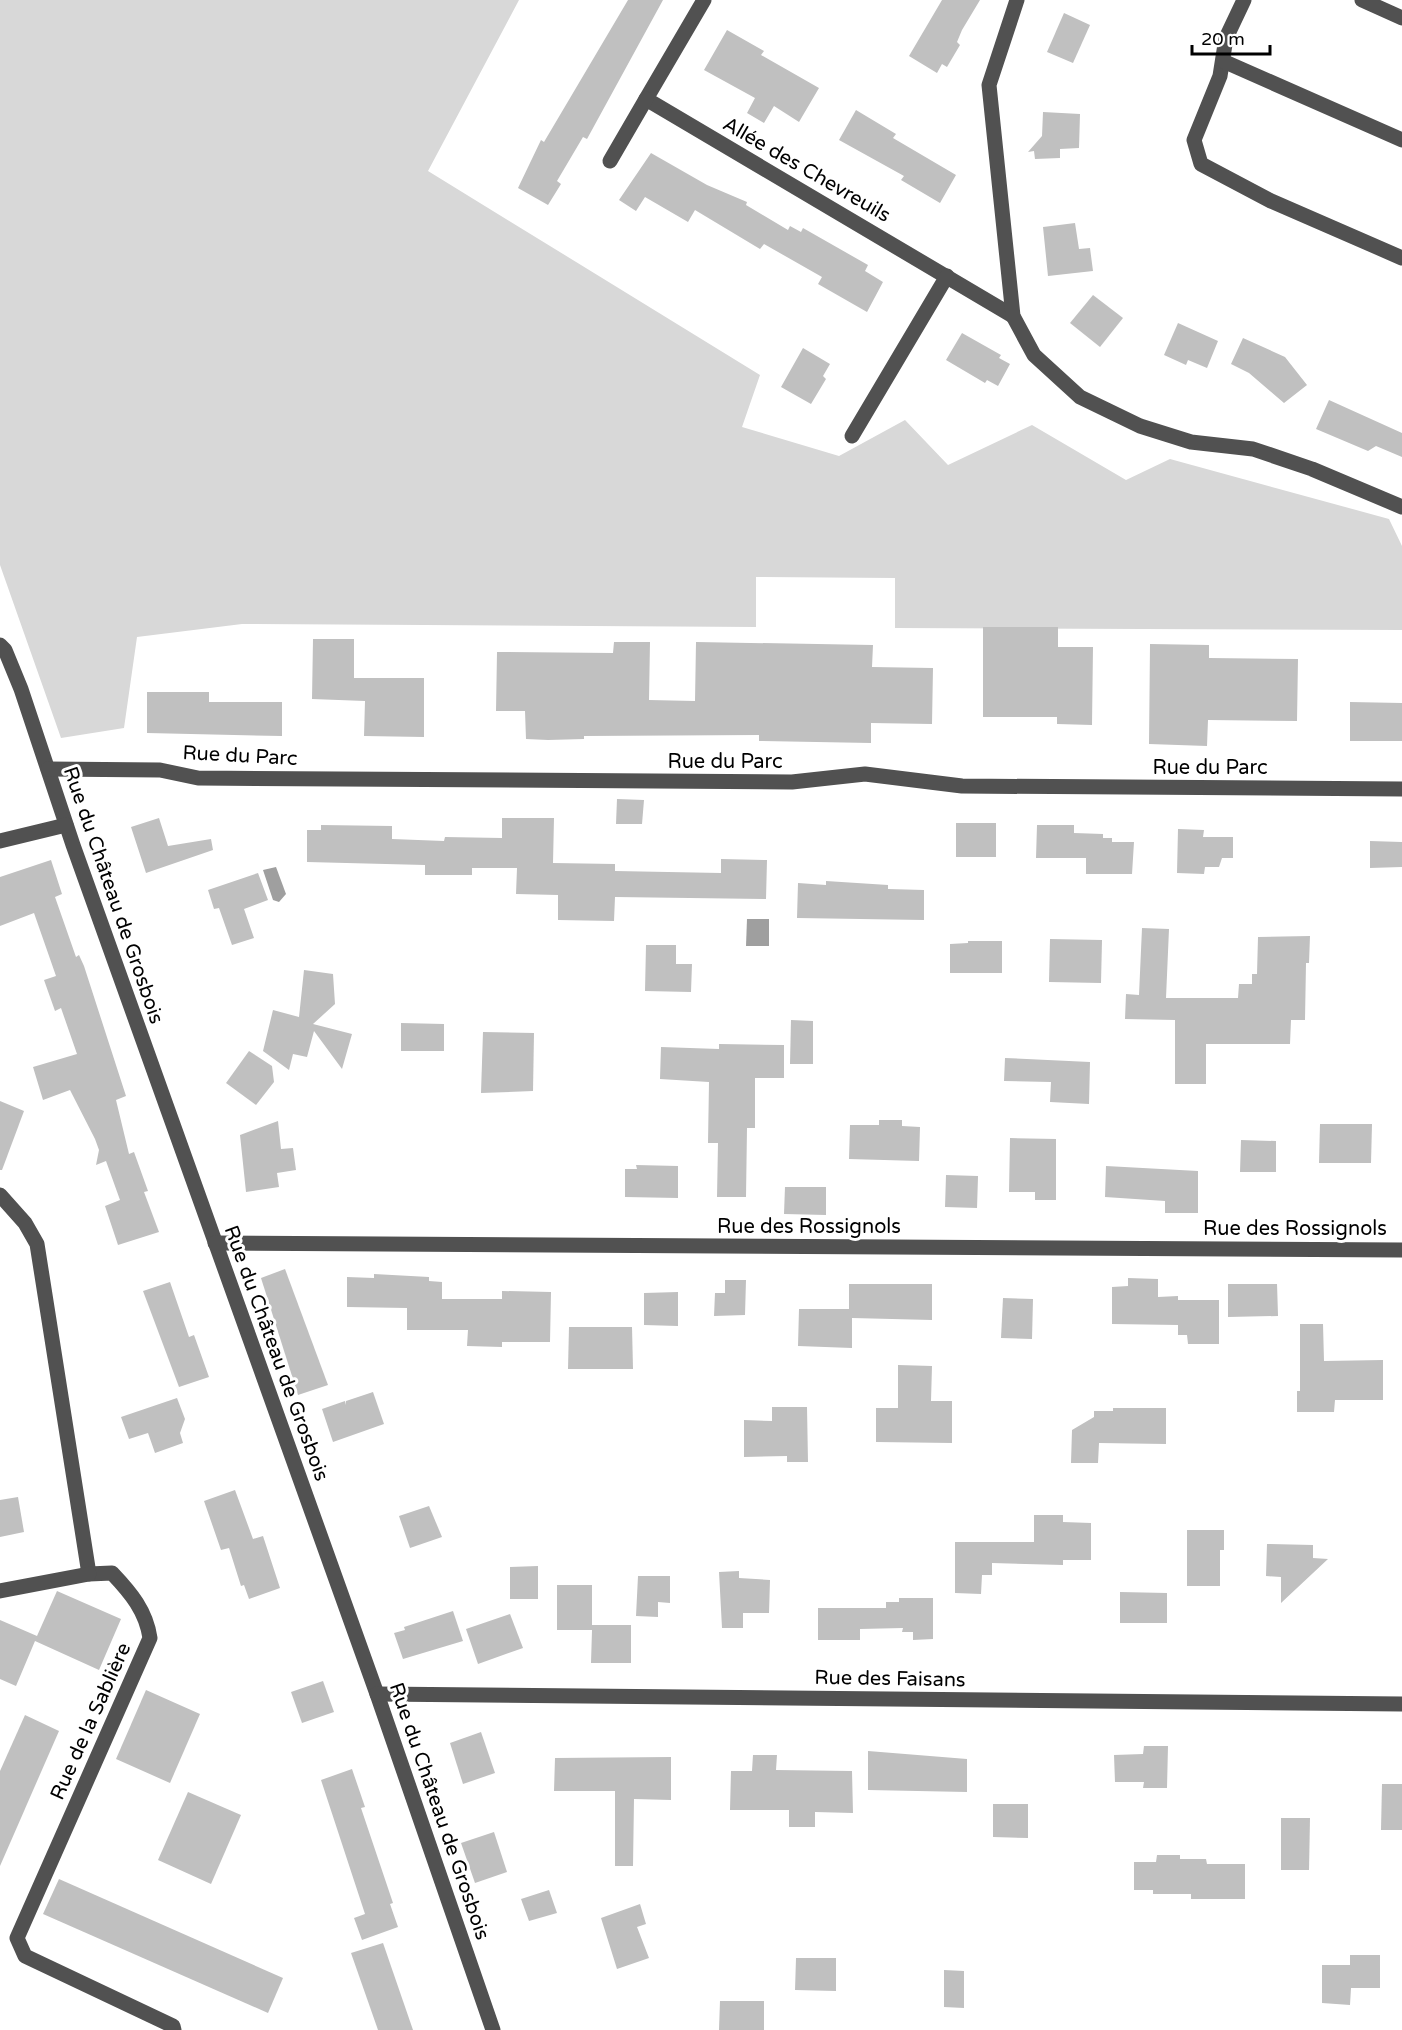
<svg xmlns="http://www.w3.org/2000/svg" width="1402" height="2030" viewBox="0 0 1402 2030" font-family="'Varela Round',sans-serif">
  <rect width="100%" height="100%" fill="#fff"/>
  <path fill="#d8d8d8" d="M0,0h519l-91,171 332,204 -18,52 97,29 66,-36 43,45 84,-40 94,55 44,-21 219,60 13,27v84l-507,-2v-50l-139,-1v50l-514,-3 -105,13 -13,91 -63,10 -61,-173z"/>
  <g fill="#9f9f9f">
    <path d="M276,867l10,27 -7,8 -6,-2 -10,-30z"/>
    <path d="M747,919h22v27h-23z"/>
  </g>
  <g fill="#c0c0c0">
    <path d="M628,0h35l-76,139 -4,-2 -26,44 4,3 -13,21 -30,-17 23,-48 3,2z"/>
    <path d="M942,0h38l-18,30 -5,12 3,3 -13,22 -5,-3 -5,9 -28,-17z"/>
    <path d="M1064,13l26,12 -17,38 -26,-11z"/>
    <path d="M727,30l37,21 -3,4 58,33 -20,34 -25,-16 -10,17 -17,-10 8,-15 -51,-28z"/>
    <path d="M856,110l40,24 -3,4 63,37 -16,28 -39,-23 3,-4 -65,-36z"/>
    <path d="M1043,112l37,2 -1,34 -19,1v9l-25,1 -1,-8 -6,1 14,-16z"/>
    <path d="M651,153l56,32 40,17 -1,3 42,25 2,-4 11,6 2,-4 65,37 -3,6 18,11 -16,30 -49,-28 4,-7 -58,-33 -4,5 -65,-39 -7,12 -43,-25 -9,14 -17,-11z"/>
    <path d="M1075,223l4,26 11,-1 3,23 -45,5 -5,-49z"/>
    <path d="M1093,295l30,23 -23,29 -30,-24z"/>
    <path d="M1178,323l40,18 -11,27 -19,-8 -2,5 -22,-10z"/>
    <path d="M962,333l39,22 -2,3 11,6 -12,22 -11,-6 -2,3 -39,-23z"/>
    <path d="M1243,338l42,19 22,28 -23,18 -35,-30 -18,-9z"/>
    <path d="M803,348l27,16 -7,12 3,3 -15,25 -30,-17z"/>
    <path d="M1329,400l73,33v24l-26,-11 -8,5 -52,-22z"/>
    <path d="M983,627h75v20h35l-1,78 -35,-1v-7h-74z"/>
    <path d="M313,639h41v39h70v59l-60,-1 1,-35 -53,-2z"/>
    <path d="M614,642h36l-1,58 46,1 1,-59 177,3 -1,22 61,1 -1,56 -61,-1v20l-112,-2v-6l-175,1v3l-36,1 -22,-1 -1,-28h-29l1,-59 116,1z"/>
    <path d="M1150,644l59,1v13l89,1 -1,62 -89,-1 -1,26 -58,-2z"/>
    <path d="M147,692h62v10h73v34l-135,-3z"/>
    <path d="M1350,702l52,1v38h-52z"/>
    <path d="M617,799l27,1 -2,24h-26z"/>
    <path d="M159,818l9,28 43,-7 2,11 -67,23 -15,-46z"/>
    <path d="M502,818h52l-1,45 62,1v7l106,2v-14l46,1 -1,39 -151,-2 -1,24 -56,-1v-25l-42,-1 1,-26h-45v7h-47v-10l-118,-3v-32h14v-5l71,1v13l52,2 1,-4 57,1z"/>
    <rect x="956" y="823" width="40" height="34"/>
    <path d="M1037,825h37v8l29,1v4h9v4h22l-2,32h-46v-16h-50z"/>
    <path d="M1178,829l26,1 -1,7h30v21h-11l-3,9h-14l-1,7 -27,-1z"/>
    <path d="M1370,841l32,1v25l-32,1z"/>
    <path d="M51,860l11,34 -7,3 21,60 3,-2 5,11 42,130 -10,4 13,54 5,-2 14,39 -4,1 15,40 -41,13 -13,-39 15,-6 -14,-39 -10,4 3,-15 -4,-11 -25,-49 -27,10 -10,-33 44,-13 -16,-46 -6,3 -11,-31 12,-4 -22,-63 -34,13v-49z"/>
    <path d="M258,873l10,27 -24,9 10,29 -22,7 -13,-37 -5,1 -6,-19z"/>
    <path d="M826,881l62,4v4l36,1v30l-127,-2 1,-35 28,2z"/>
    <path d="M1142,928l27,1 -3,69h72l1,-14h13v-10h5l1,-37 52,-1 -1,27h-3l-1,57h-14l-1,24h-84v40h-31v-64l-50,-1 1,-25 13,1z"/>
    <path d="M1050,939l52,1 -1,43 -52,-1z"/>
    <path d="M968,941h34v32h-52v-29l18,-1z"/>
    <path d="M646,945h30v19h16l-1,28 -46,-1z"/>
    <path d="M304,970l29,4 2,30 -22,20 39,10 -10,35 -28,-38 -7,26 -14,-3 -4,16 -26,-19 10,-41 26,7z"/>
    <path d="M791,1020l22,1v43h-23z"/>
    <path d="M401,1023l43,1v27h-43z"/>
    <path d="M483,1032l51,1 -1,58 -52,2z"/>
    <path d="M719,1044l65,1v33h-29v50h-8l-1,69h-29l1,-54h-10l1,-61 -49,-3 1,-32 58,2z"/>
    <path d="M249,1051l23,15 2,16 -18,23 -30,-22z"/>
    <path d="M1005,1058l85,4 -1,42 -39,-2 1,-20 -47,-1z"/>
    <path d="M0,1101l24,10 -22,59h-2z"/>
    <path d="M879,1120h23v6l18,1 -1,34 -70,-2 1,-34h29z"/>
    <path d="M278,1121l3,28 12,-1 3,22 -19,3 2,14 -33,5 -6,-57z"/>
    <path d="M1320,1124h52l-1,39h-52z"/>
    <path d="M1010,1138l46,1v61h-21v-8h-26z"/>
    <path d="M1241,1140l35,1v31h-36z"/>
    <path d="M636,1165l42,1v32l-53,-1v-28h12z"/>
    <path d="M1106,1166l92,5v42h-33v-12l-60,-4z"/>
    <path d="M946,1175l32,1 -1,32 -32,-1z"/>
    <path d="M785,1187h41v28l-42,-1z"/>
    <path d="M285,1269l43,116 -30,10 -37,-117z"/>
    <path d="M374,1274l55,3v4l13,1v17h60v-8l49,1 -1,50h-48v5l-35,-1 1,-16h-61v-22l-60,-1v-30l27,1z"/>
    <path d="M1128,1278l30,1v18l20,-1v4h41v44h-31l-1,-9h-9v-10l-66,-1v-37l16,-1z"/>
    <path d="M725,1280h21l-1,35 -31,1 1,-23h10z"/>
    <path d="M170,1282l19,55 5,-2 15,42 -30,10 -36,-96z"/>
    <path d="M849,1284h83v36l-80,-2v30l-54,-2 1,-37h50z"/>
    <path d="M1228,1284h49l1,32 -50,1z"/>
    <path d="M678,1292v34l-34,-1v-32z"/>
    <path d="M1003,1298l30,1 -1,40 -31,-1z"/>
    <path d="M1300,1324h23l1,37 59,-1v40h-48l-1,12h-37v-21h3z"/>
    <path d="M569,1327h63l1,42h-65z"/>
    <path d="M898,1365l34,1 -1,35h21v42l-76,-1v-34h22z"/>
    <path d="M373,1392l11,32 -51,18 -11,-33 23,-8 1,4v-4z"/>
    <path d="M177,1398l8,21 -5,14 3,10 -28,10 -7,-20 -19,6 -8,-22z"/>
    <path d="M772,1407h35l1,55h-21v-6l-43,1v-37l28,1z"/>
    <path d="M1113,1408h53v36l-67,-1 -1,20h-27l1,-33 22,-13v-6h19z"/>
    <path d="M235,1490l18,49 10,-3 17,52 -31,11 -5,-14 -3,1 -12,-38 -8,2 -17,-49z"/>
    <path d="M18,1497l6,35 -24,5v-37z"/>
    <path d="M429,1506l13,31 -32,11 -11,-32z"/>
    <path d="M1034,1515h29v7l28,1v37h-28v5l-71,-2v12h-10l-1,19 -26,-1v-51h79z"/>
    <path d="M1187,1530h37v20h-4v36h-33z"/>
    <path d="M1267,1544l46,1v13l15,1 -47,44v-26l-15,-1z"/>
    <path d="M538,1566v33h-28v-32z"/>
    <path d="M739,1571v7l31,2 -1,33h-26v15h-21l-3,-56z"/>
    <path d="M638,1576h32v27l-12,-1v15l-22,-1z"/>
    <path d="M557,1585h35v40h39v38h-40l1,-33h-35z"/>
    <path d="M57,1591l64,28 -22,51 -64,-29 -19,45 -16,-7v-59l37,16z"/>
    <path d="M1120,1592l47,1v30h-47z"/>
    <path d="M899,1598h34v41l-20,1v-8h-11l1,-4 -43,1v11h-42v-32h68v-6h13z"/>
    <path d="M453,1611l10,30 -60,18 -9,-26 11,-3 -1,-3z"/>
    <path d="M510,1614l13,34 -45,16 -12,-35z"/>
    <path d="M323,1681l11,31 -32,11 -11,-31z"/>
    <path d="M146,1690l54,24 -30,69 -54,-24z"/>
    <path d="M25,1715l34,16 -59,135v-95z"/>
    <path d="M481,1732l14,41 -32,11 -13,-41z"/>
    <path d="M1144,1746h24l-1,42h-24l1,-6h-29l-1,-27 29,-1z"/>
    <path d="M868,1751l99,8v33l-99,-2z"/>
    <path d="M753,1755h24l-1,15 76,1 1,42 -38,-1v15h-26v-17h-59l1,-39h21z"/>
    <path d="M671,1757v43l-37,-1 -1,67h-18v-75h-61l1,-33z"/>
    <path d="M352,1769l13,38 -4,1 32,95 -3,1 8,23 -36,13 -8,-22 11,-4 -44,-134z"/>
    <path d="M1382,1784h20v46h-21z"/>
    <path d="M188,1792l53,23 -30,69 -53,-24z"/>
    <path d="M993,1804h35v34l-35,-1z"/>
    <path d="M1281,1818h29l-1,52h-28z"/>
    <path d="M494,1832l13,40 -32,11 -14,-40z"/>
    <path d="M1157,1855h23v4h26l1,5h38v35h-54v-5h-38v-4h-19v-28h22z"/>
    <path d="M59,1879l224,99 -15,35 -225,-99z"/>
    <path d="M549,1890l8,23 -28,8 -8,-22z"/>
    <path d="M640,1904l6,20 -9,3 12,31 -32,11 -16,-51z"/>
    <path d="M383,1943l30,87h-35l-27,-77z"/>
    <path d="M1350,1955h30v33h-29l-1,17 -28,-2v-38h28z"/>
    <path d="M796,1958h40v33l-41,-1z"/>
    <path d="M944,1970l20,1v37l-20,-1z"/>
    <path d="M720,2001h44v29h-45z"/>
  </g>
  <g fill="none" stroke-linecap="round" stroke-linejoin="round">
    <g stroke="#515151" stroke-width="15">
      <path d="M704,0l-58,99 367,217"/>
      <path d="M1017,0l-28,85 24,231 21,39 46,42 60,29 51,16 62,7 59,20 90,38"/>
      <path d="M1244,0l-18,38 -6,38 -26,64 7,24 70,37 131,57"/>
      <path d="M1362,0l40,18"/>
      <path d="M1223,61l179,79"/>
      <path d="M610,161l36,-62"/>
      <path d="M852,436l95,-160"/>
      <path d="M0,645l5,5 16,39 52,156 304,849 116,336"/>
      <path d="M48,769l112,1 38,8 594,4 73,-8 97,12 440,3"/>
      <path d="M0,841l66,-16"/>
      <path d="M0,1195l25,28 12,21 52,330 23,-1c19,20 34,38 38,65l-133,300 8,18 148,70 1,4"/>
      <path d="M215,1243l1187,7"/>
      <path d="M0,1591l89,-17"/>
      <path d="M377,1694l1025,10"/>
    </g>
  </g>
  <g text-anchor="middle" stroke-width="6" stroke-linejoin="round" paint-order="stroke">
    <g font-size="20" fill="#000" stroke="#fff">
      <text transform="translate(807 169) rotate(30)" y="7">Allée des Chevreuils</text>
      <text transform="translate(240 755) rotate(3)" y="7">Rue du Parc</text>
      <text x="725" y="768">Rue du Parc</text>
      <text x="1210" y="774">Rue du Parc</text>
      <text transform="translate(114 895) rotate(71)" y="7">Rue du Château de Grosbois</text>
      <text x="809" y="1233">Rue des Rossignols</text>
      <text x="1295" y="1235">Rue des Rossignols</text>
      <text transform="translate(277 1353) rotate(70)" y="7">Rue du Château de Grosbois</text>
      <text transform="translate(890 1678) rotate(1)" y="7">Rue des Faisans</text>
      <text transform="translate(90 1721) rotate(-66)" y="7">Rue de la Sablière</text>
      <text transform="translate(440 1811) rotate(71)" y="7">Rue du Château de Grosbois</text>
    </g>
  </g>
  <path d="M1192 45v9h78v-9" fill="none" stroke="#000000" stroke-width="3"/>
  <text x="1201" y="45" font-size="18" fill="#000000" stroke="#ffffff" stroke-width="4.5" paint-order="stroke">20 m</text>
</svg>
